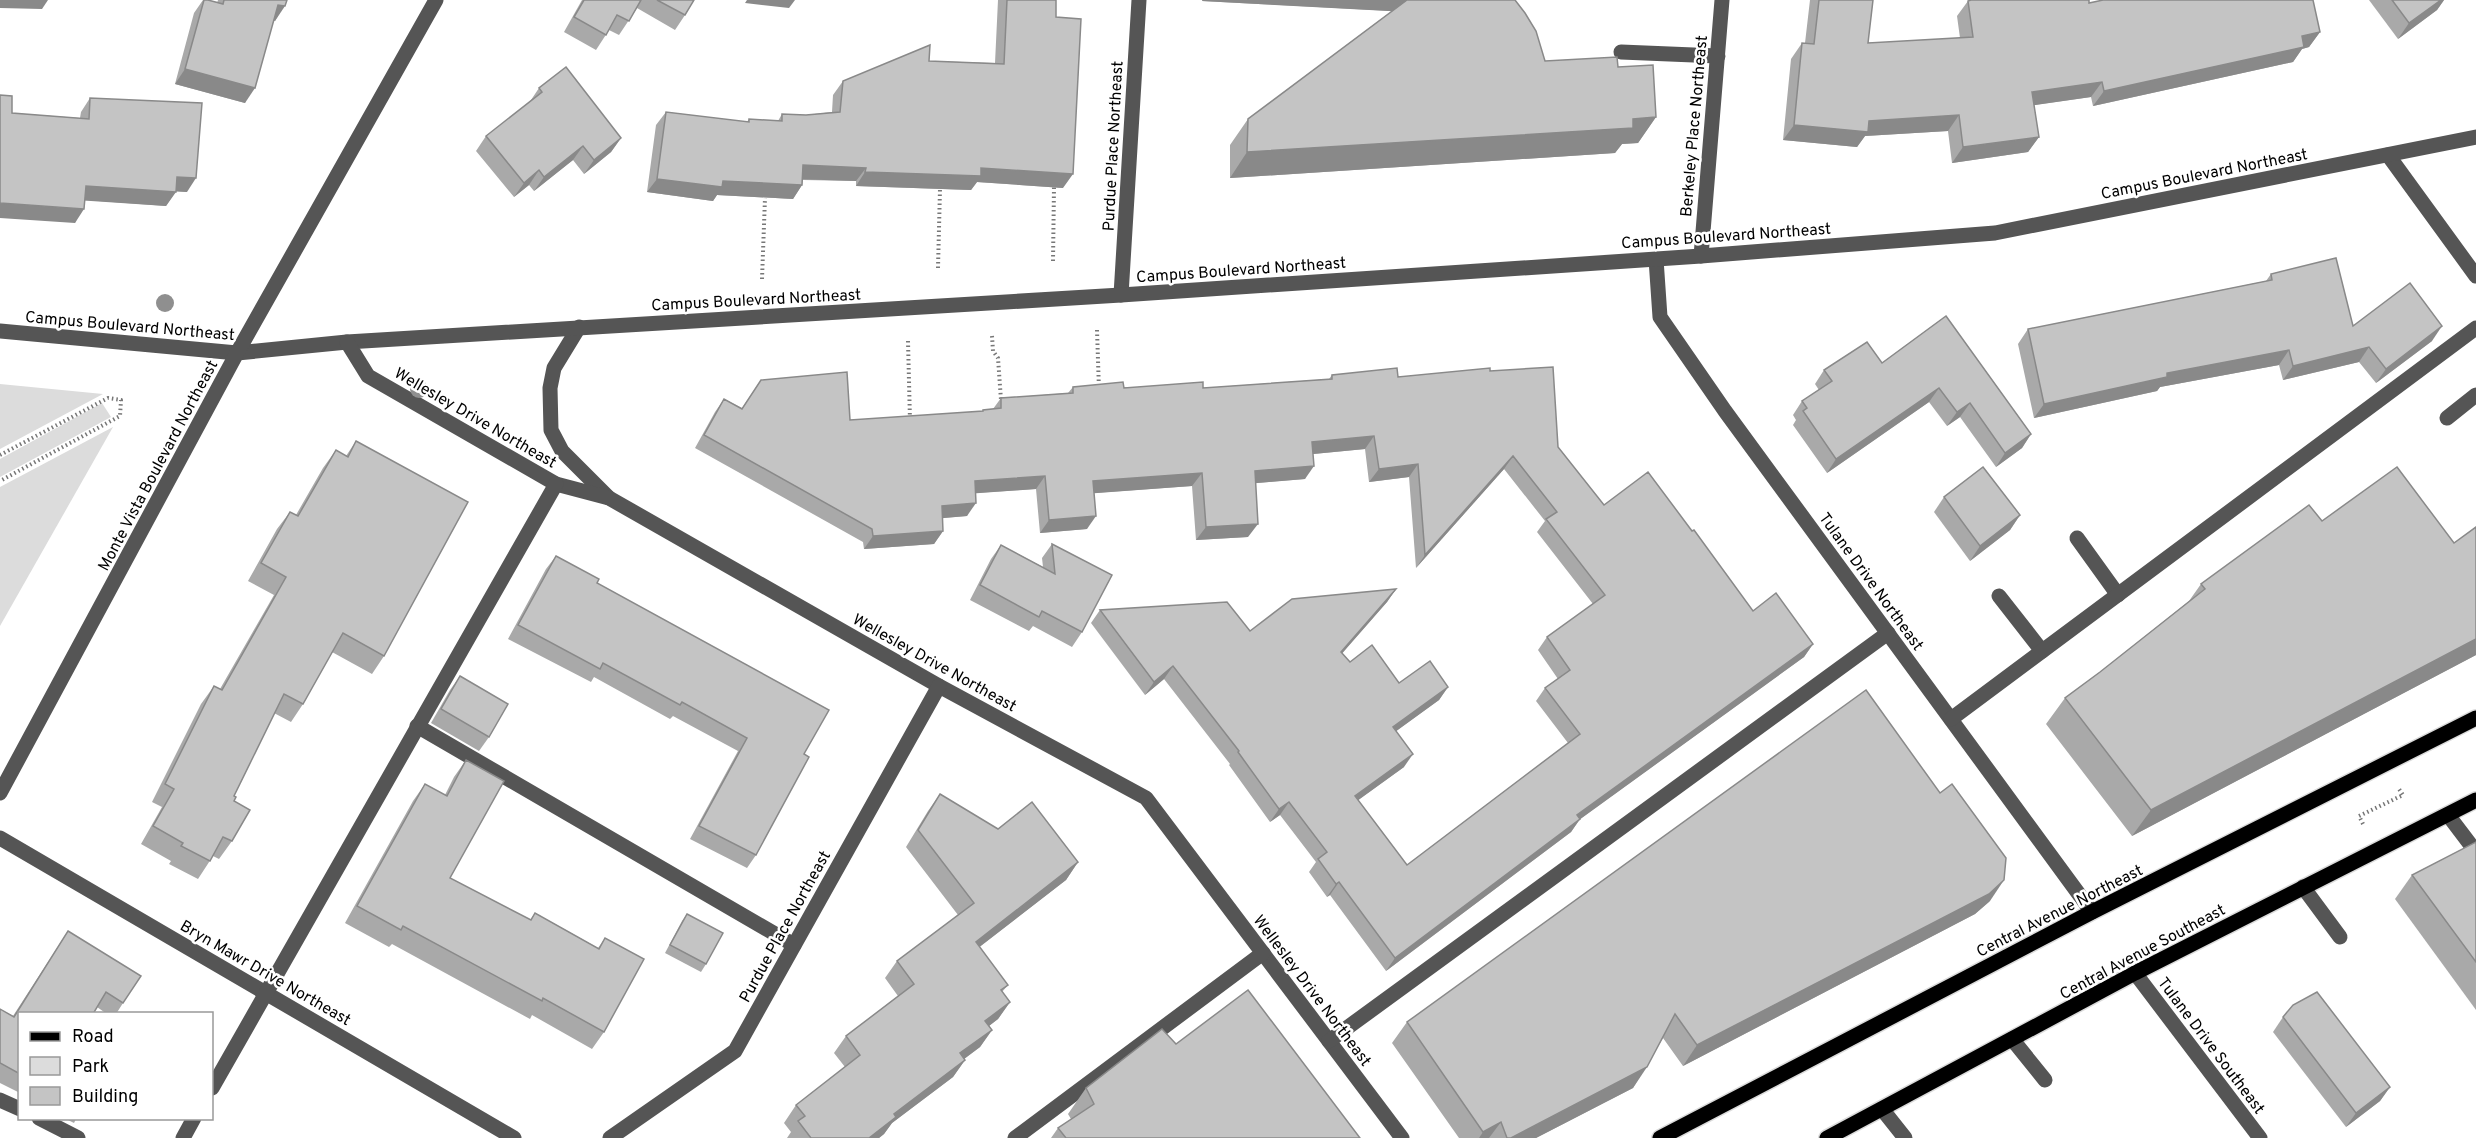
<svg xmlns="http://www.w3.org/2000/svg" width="2476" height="1138" viewBox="0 0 2476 1138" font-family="Overpass,sans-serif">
  <rect width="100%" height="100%" fill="#fff"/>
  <g fill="#dcdcdc">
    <path d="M0,384l103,10 -103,55z"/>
    <path d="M102,403l9,14 -111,60v-18z"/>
    <path d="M113,427l-113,199v-139z"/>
  </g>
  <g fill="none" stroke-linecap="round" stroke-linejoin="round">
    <g stroke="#dbdbdb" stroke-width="18">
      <g id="major">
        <path d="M1660,1138l432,-226 384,-194"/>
        <path d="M1827,1138l308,-165 341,-173"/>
      </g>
    </g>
    <g stroke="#777" stroke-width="4" stroke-dasharray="1.5 3" stroke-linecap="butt">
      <path d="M1053,261l1,-74"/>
      <path d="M938,268l2,-79"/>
      <path d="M762,279l3,-81"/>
      <path d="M1097,330l2,60"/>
      <path d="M992,336l1,15 5,7 3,42"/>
      <path d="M908,341l2,80"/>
      <path d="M0,455l108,-57 13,2 -1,16 -120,65"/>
      <path d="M2363,824l-4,-8 44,-21 -4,-6"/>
    </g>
    <g stroke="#555" stroke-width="15">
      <path d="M1621,52l97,4"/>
      <path d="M2388,155l88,121"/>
      <path d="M1701,256l21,-256"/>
      <path d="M1656,259l4,58 65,94 367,501"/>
      <path d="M1121,295l18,-295"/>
      <path d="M579,327l-25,41 -4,20 1,42 11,21 47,47"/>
      <path d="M0,331l237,22 110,-11 774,-47 580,-39 294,-23 481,-96"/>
      <path d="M347,342l21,34 188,108 53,14 330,188 207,112 256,340"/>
      <path d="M2447,418l29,-23"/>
      <path d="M2077,538l41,57"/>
      <path d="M1999,596l43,55"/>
      <path d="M1951,719l525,-391"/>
      <path d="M417,726l377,219"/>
      <path d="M0,793l237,-440 199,-353"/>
      <path d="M2448,815l28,37"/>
      <path d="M0,838l514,300"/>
      <path d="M2303,887l37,50"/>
      <path d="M2135,973l125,165"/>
      <path d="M2012,1039l33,41"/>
      <path d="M1329,1041l559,-408"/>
      <path d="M212,1088l344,-604"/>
      <path d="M0,1100l20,9"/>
      <path d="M1882,1109l23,29"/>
      <path d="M39,1118l39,20"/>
      <path d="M183,1138l11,-20"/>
      <path d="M610,1138l125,-87 204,-365"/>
      <path d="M1015,1138l248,-185"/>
    </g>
    <use href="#major" stroke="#000" stroke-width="15"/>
  </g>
  <g fill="#8f8f8f">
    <circle cx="165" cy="303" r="9"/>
    <circle cx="419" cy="389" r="9"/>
  </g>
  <g fill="#a9a9a9">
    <path d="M203,0l14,3 1,-3h69l-12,21 -1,-1 -29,83 -70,-19 19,-71z"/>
    <path d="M582,0h112l-9,15 -10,15 -38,-22 -18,27 -10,-5 -13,20 -32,-18z"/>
    <path d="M998,0h58v17l7,171 -86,-6 -6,8 -115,-4v-5l-53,-1 -1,5 -9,14 -76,-4 -4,6 -66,-9 9,-67 10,-13 81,10 2,-3 29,2 4,-7 24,1 26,-3 1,-17 10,-14 86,-20 66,2z"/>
    <path d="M1202,0h313l30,61 73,6 38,50 -18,26 -16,1 -7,9 -385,25v-33l18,-26 144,-108 -190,-10z"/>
    <path d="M1810,0h63l-5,43 92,-5 -3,-22 11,-15 121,2 231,29 -11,15 -7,2 -9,13 -200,44 -2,-9 -57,8 5,32 -11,15 -76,11 -4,-32 -83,5 -8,11 -74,-7 8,-81 11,-16h3z"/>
    <path d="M2369,0h75l-7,10 -39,29z"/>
    <path d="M539,88l82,50 -10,14 -27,22 -11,-14 -39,31 -5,-6 -15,12 -38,-46 10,-15 43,-33z"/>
    <path d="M90,98l97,94 -11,-1 -10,15 -81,-6 -10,23 -63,-110 68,5 1,-6z"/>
    <path d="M2271,274l82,52 79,15 -56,42 -17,-21 -76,18 -4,-15 -119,22 -3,4 -123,27 -16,-74 10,-15 238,-48z"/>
    <path d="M1946,316l85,118 -9,14 -26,19 -36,-50 -13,9 -18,-24 -102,71 -34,-48 3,-5 -3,-5 9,-14 17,-11 -4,-6 9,-14 58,-7z"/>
    <path d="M1490,371l68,76 46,58 149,106 60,33 -9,13 -224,162 -9,13 -185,139 -56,-76 -3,2 -18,-25 7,-10 -36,-47 -10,7 -41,-57 1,-1 -66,-85 -19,16 -54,-72 9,-13 150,21 146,-42 -9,13 -45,51 8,9 49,21 49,4 -9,13 -43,31 8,36 -46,33 49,65 161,-122 -32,-42 9,-13 13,-9 -20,-29 9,-13 46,-33 -56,-72 8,-11 -41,-52 -88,99 -7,-91 -40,5 -4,-33 -52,5 -8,25 -49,4 -8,54 -52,3 -4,-54 -98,7 -7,36 -47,4 -4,-44 -61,4 -8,23 -25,2 1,13 -9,13 -70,5 -1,-7 -168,-94 20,-36 9,-13 18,9 19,-28 89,40 132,-8 1,-2 10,-1 8,-11 67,-5 5,-6 130,1 126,-9 3,-4 66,2z"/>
    <path d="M356,441l28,215 -12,18 -40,-22 -29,52 -12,18 -17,-9 -40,83 -2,45 -13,18 -6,-3 -15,23 -29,-15 2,-3 -30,-17 21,-37 -10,-5 49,-98 13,-18 6,3 54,-94 -26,-14 29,-52 13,-17 6,3 27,-47 13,-18 10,6z"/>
    <path d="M1944,497l76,18 -10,15 -40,31 -36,-49z"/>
    <path d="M2322,521l132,22 22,-16v128l-344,181 -86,-112 19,-26 35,-26 89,-71 12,-17z"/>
    <path d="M1052,544l30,88 -10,15 -39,-21 -4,5 -59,-31 21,-41 10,-14 42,22 -1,-9z"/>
    <path d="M556,556l41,27 207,171 -48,101 -9,13 -57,-29 48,-88 -65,-35 -3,3 -76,-42 -3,5 -83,-43 38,-70z"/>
    <path d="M460,676l29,61 -10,14 -48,-28 19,-33z"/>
    <path d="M466,760l-16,118 80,42 5,-7 63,35 7,-10 -1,94 -12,17 -60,-34 -2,4 -138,-75 -3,3 -44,-24 68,-122 12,-17 20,11 9,-18z"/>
    <path d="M940,794l58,35 80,33 -12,18 -87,67 29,38 -6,7 8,10 -12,17 -9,7 3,4 -12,17 -16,12 1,1 -12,17 -61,46 -8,11 -5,4h-92l4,-6 -7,-9 12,-18 49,-38 -11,-14 12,-17 52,-40 -13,-18 12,-17 61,-46 -52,-68 22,-36z"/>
    <path d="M2476,842v168l-81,-111 17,-24z"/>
    <path d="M1990,901l-15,13 -292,152 -20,-28 -30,50 -97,50h-77l-67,-95 15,-21z"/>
    <path d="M687,914l19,50 -5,8 -36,-19 17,-32z"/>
    <path d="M68,931l55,72 -7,11h-9l-10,-7 -77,7v79l-20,-10v-74l13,7z"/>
    <path d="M2283,1017l107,70 -10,14 -34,26 -73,-95z"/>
    <path d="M1176,1044l184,94h-309l7,-10 13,-9 -3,-5 18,-26z"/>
    <path d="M66,1119h10l-2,4z"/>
  </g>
  <g fill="#898989">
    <path d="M0,0h48l-6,9 -42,-1z"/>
    <path d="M747,0h48l-6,8 -44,-5z"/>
    <path d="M1203,0h213l-9,12 -205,-11z"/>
    <path d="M2441,0h3l-7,10 -39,29 11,-16z"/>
    <path d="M278,5l7,1 -10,15 -7,-2z"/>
    <path d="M2320,32l-11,15 -7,2 -9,13 -200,44 11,-15 198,-55z"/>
    <path d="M185,69l70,19 -10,15 -70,-19z"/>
    <path d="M2102,82l-11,15 -70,10 11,-15z"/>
    <path d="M1959,115l-11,16 -83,5 -8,11 -74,-7 11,-15z"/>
    <path d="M1656,117l-18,26 -16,1 -7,9 -385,25 17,-26z"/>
    <path d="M2039,137l-11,15 -76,11 11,-16z"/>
    <path d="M621,138l-10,14 -27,22 10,-14z"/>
    <path d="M583,146l-10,14 -39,31 10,-14z"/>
    <path d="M803,165l63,3 -10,13 -62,-2z"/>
    <path d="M981,168l92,6 -10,14 -86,-6 -6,8 -115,-4 9,-14z"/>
    <path d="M539,170l-10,15 -15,12 10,-14z"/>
    <path d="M177,177l19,1 -9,14 -20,-1z"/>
    <path d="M657,179l66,2 79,4 -9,14 -76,-4 -4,6 -66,-9z"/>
    <path d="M86,186l90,6 -10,14 -90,-6z"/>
    <path d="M0,203l84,6 -9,14 -75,-5z"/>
    <path d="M2442,326l-10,15 -56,42 10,-14z"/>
    <path d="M2369,347l-10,15 -76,18 10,-14z"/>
    <path d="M2289,350l-10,15 -119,22 -3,4 -123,27 10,-14 123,-31z"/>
    <path d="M1939,388l-10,14 -102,71 9,-14z"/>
    <path d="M1970,403l-10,14 -13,9 10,-14z"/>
    <path d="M2031,434l-9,14 -26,19 9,-14z"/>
    <path d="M1374,436l-9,13 -62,6 9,-13z"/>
    <path d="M1513,456l-9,13 -88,99 9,-13z"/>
    <path d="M1418,464l-9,13 -40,5 10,-13z"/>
    <path d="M1314,466l-9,13 -59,5 9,-13z"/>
    <path d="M1202,473l-10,13 -108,8 9,-13z"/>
    <path d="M1045,476l-9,13 -70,5 9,-13z"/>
    <path d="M976,503l-9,13 -34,3 9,-13z"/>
    <path d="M2020,515l-10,15 -40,31 10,-15z"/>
    <path d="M1096,516l-9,13 -47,4 9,-13z"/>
    <path d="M1258,524l-10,13 -52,3 10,-13z"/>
    <path d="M943,531l-9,13 -70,5 9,-13z"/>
    <path d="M1396,589l-9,13 -55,63 9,-13z"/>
    <path d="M2476,639v16l-344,181 19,-26z"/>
    <path d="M1813,644l-9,13 -236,171 9,-13z"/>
    <path d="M1173,666l-9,13 -19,16 9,-13z"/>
    <path d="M1448,687l-9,13 -55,40 9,-13z"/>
    <path d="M1413,754l-9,13 -58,42 9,-13z"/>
    <path d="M1289,802l-9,13 -10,7 9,-13z"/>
    <path d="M1580,819l-9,13 -185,139 9,-13z"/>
    <path d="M1078,862l-12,18 -102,79 12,-17z"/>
    <path d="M2004,880l-14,21 -15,13 -292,152 14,-21z"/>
    <path d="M1339,882l-9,13 -3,2 9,-13z"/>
    <path d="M1010,1002l-12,17 -25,19 12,-17z"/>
    <path d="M992,1030l-12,17 -32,24 12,-18z"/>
    <path d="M965,1060l-12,17 -61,46 -8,11 -5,4h-10l25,-24z"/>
    <path d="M1647,1067l-14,21 -97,50h-25z"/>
    <path d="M2390,1087l-10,14 -34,26 10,-14z"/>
    <path d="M1501,1122l-12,16h-10l4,-6z"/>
  </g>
  <g fill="#c4c4c4" stroke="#898989" stroke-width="1.5">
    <path d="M204,0h4l15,4 1,-4h63l-2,6 -7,-1 -23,83 -70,-19z"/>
    <path d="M584,0h57l-12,21 -12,-6 -11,20 -32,-18z"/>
    <path d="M657,0h37l-9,15z"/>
    <path d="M1007,0h49v17l25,2 -8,155 -92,-6v8l-116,-4 1,-4 -63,-3 -1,20 -79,-4 -1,6 -65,-8 9,-67 83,10v-3l33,2v-7l24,1 34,-3 3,-31 87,-36 -1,16 75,3z"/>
    <path d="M1407,0h108l10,13 11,18 9,30 72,-4 1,10 35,-2 3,52 -23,2v9l-386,24 1,-33z"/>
    <path d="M1819,0h54l-5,43 105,-6 -5,-36 3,-1h118v3l14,-3h210l7,32 -18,4 2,11 -200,44 -2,-9 -70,10 7,45 -76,10 -4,-32 -90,6 -1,11 -74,-7 8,-82 12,1z"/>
    <path d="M2392,0h49l-32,23z"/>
    <path d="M566,67l55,71 -27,22 -11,-14 -39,31 -5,-7 -15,13 -38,-47 56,-44 -3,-4z"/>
    <path d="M0,95l12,1v17l77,6 1,-21 112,5 -6,75 -19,-1 -1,15 -90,-6 -2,23 -84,-6z"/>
    <path d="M2336,258l17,68 57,-43 32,43 -56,43 -17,-22 -76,19 -4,-16 -122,23v4l-123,27 -16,-75 244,-49 -1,-6z"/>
    <path d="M1946,316l85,118 -26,19 -35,-50 -13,9 -18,-24 -103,71 -33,-48 4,-3 -5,-7 30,-20 -8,-11 43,-28 15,21z"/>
    <path d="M1553,367l5,80 46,58 44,-33 44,59 2,-1 59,81 23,-18 37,51 -236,171 3,4 -185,139 -56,-76 -3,2 -18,-25 9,-7 -38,-50 -10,7 -41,-57 1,-1 -66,-85 -19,16 -54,-72 127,-8 23,29 42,-32 104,-10 -55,63 9,10 22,-17 27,38 31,-22 18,26 -55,40 20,27 -58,42 52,69 173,-131 -35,-46 25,-18 -23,-33 58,-42 -59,-76 11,-7 -44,-56 -88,99 -7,-91 -39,5 -5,-33 -62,6 2,24 -59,5 3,53 -52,3 -4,-54 -109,8 3,35 -47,4 -4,-44 -70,5 1,22 -34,3 1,25 -70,5 -1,-7 -168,-94 20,-36 18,10 19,-29 86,-8 3,48 133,-9v-1l18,-2v-10l72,-5v-6l50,-5 1,6 79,-6v6l129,-9v-4l65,-7 1,9 92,-9v3z"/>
    <path d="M356,441l112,61 -84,154 -41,-23 -40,71 -19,-10 -50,102 2,1 -2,4 16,9 -18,31 -9,-4 -13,24 -29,-15 2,-3 -30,-17 21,-37 -9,-5 49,-98 8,4 64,-113 -25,-14 29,-51 8,4 38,-66 12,7z"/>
    <path d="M1983,467l37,48 -40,31 -36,-49z"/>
    <path d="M2397,467l57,76 22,-16v112l-325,171 -86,-112 35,-26 105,-83 -4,-5 108,-79 13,16z"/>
    <path d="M1052,544l60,31 -30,57 -40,-21 -3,6 -59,-32 21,-40 54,29z"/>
    <path d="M556,556l43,23 -2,4 232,127 -25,44 5,3 -53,98 -57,-29 48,-88 -65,-36 -2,3 -77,-42 -3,6 -82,-44z"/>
    <path d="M460,676l48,28 -19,33 -48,-28z"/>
    <path d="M1866,690l74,103 12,-9 54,74 -2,22 -15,14 -292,151 -22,-31 -28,53 -136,71h-4l-6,-16 -18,10 -76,-110z"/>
    <path d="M466,760l38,21 -54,97 81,42 4,-7 64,36 6,-11 39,21 -40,73 -61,-34 -1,3 -139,-75 -2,4 -44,-24 68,-122 22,12z"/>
    <path d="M940,794l58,35 34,-27 46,60 -102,80 32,43 -7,5 9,12 -25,19 7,9 -32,23 5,7 -71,54 2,3 -27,21h-58l-13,-17 7,-5 -9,-11 64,-50 -14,-19 68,-52 -17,-23 77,-58 -56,-73z"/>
    <path d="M2476,842v120l-64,-87z"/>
    <path d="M687,914l36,19 -17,31 -36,-19z"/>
    <path d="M68,931l73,45 -18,27 -17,-11 -13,22h-73v60l-20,-11v-54l14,8z"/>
    <path d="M1248,990l112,148h-294l-8,-10 36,-24 -8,-16 76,-59 14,15z"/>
    <path d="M2317,992l73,95 -34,26 -73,-96 10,-12z"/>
  </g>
  <g text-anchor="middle" stroke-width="5" stroke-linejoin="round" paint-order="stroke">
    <g font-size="16" fill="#000" stroke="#fff">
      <text transform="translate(1693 126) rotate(-85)" y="6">Berkeley Place Northeast</text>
      <text transform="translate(1112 146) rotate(-87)" y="6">Purdue Place Northeast</text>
      <text transform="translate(2204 173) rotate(-11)" y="6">Campus Boulevard Northeast</text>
      <text transform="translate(1726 235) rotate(-4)" y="6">Campus Boulevard Northeast</text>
      <text transform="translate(1241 269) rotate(-4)" y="6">Campus Boulevard Northeast</text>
      <text transform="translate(756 299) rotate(-3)" y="6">Campus Boulevard Northeast</text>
      <text transform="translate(130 325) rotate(5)" y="6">Campus Boulevard Northeast</text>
      <text transform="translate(476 417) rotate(30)" y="6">Wellesley Drive Northeast</text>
      <text transform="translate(157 465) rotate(-62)" y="6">Monte Vista Boulevard Northeast</text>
      <text transform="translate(1872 581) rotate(54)" y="6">Tulane Drive Northeast</text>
      <text transform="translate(935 662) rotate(29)" y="6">Wellesley Drive Northeast</text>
      <text transform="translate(2059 910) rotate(-27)" y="6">Central Avenue Northeast</text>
      <text transform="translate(784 926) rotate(-61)" y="6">Purdue Place Northeast</text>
      <text transform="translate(2142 951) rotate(-28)" y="6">Central Avenue Southeast</text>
      <text transform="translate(266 972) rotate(30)" y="6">Bryn Mawr Drive Northeast</text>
      <text transform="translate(1313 990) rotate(53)" y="6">Wellesley Drive Northeast</text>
      <text transform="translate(2212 1045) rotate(53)" y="6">Tulane Drive Southeast</text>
    </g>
  </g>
  <rect x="18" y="1012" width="195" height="108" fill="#ffffff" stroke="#999999" stroke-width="1.5"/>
  <rect x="30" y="1032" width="30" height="9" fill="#000000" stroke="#999999" stroke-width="1.5"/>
  <text x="72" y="1042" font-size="18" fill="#000000">Road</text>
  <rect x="30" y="1057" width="30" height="18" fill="#dcdcdc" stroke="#999999" stroke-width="1.5"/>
  <text x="72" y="1072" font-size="18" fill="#000000">Park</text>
  <rect x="30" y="1087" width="30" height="18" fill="#c4c4c4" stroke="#999999" stroke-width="1.5"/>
  <text x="72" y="1102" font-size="18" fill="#000000">Building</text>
</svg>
